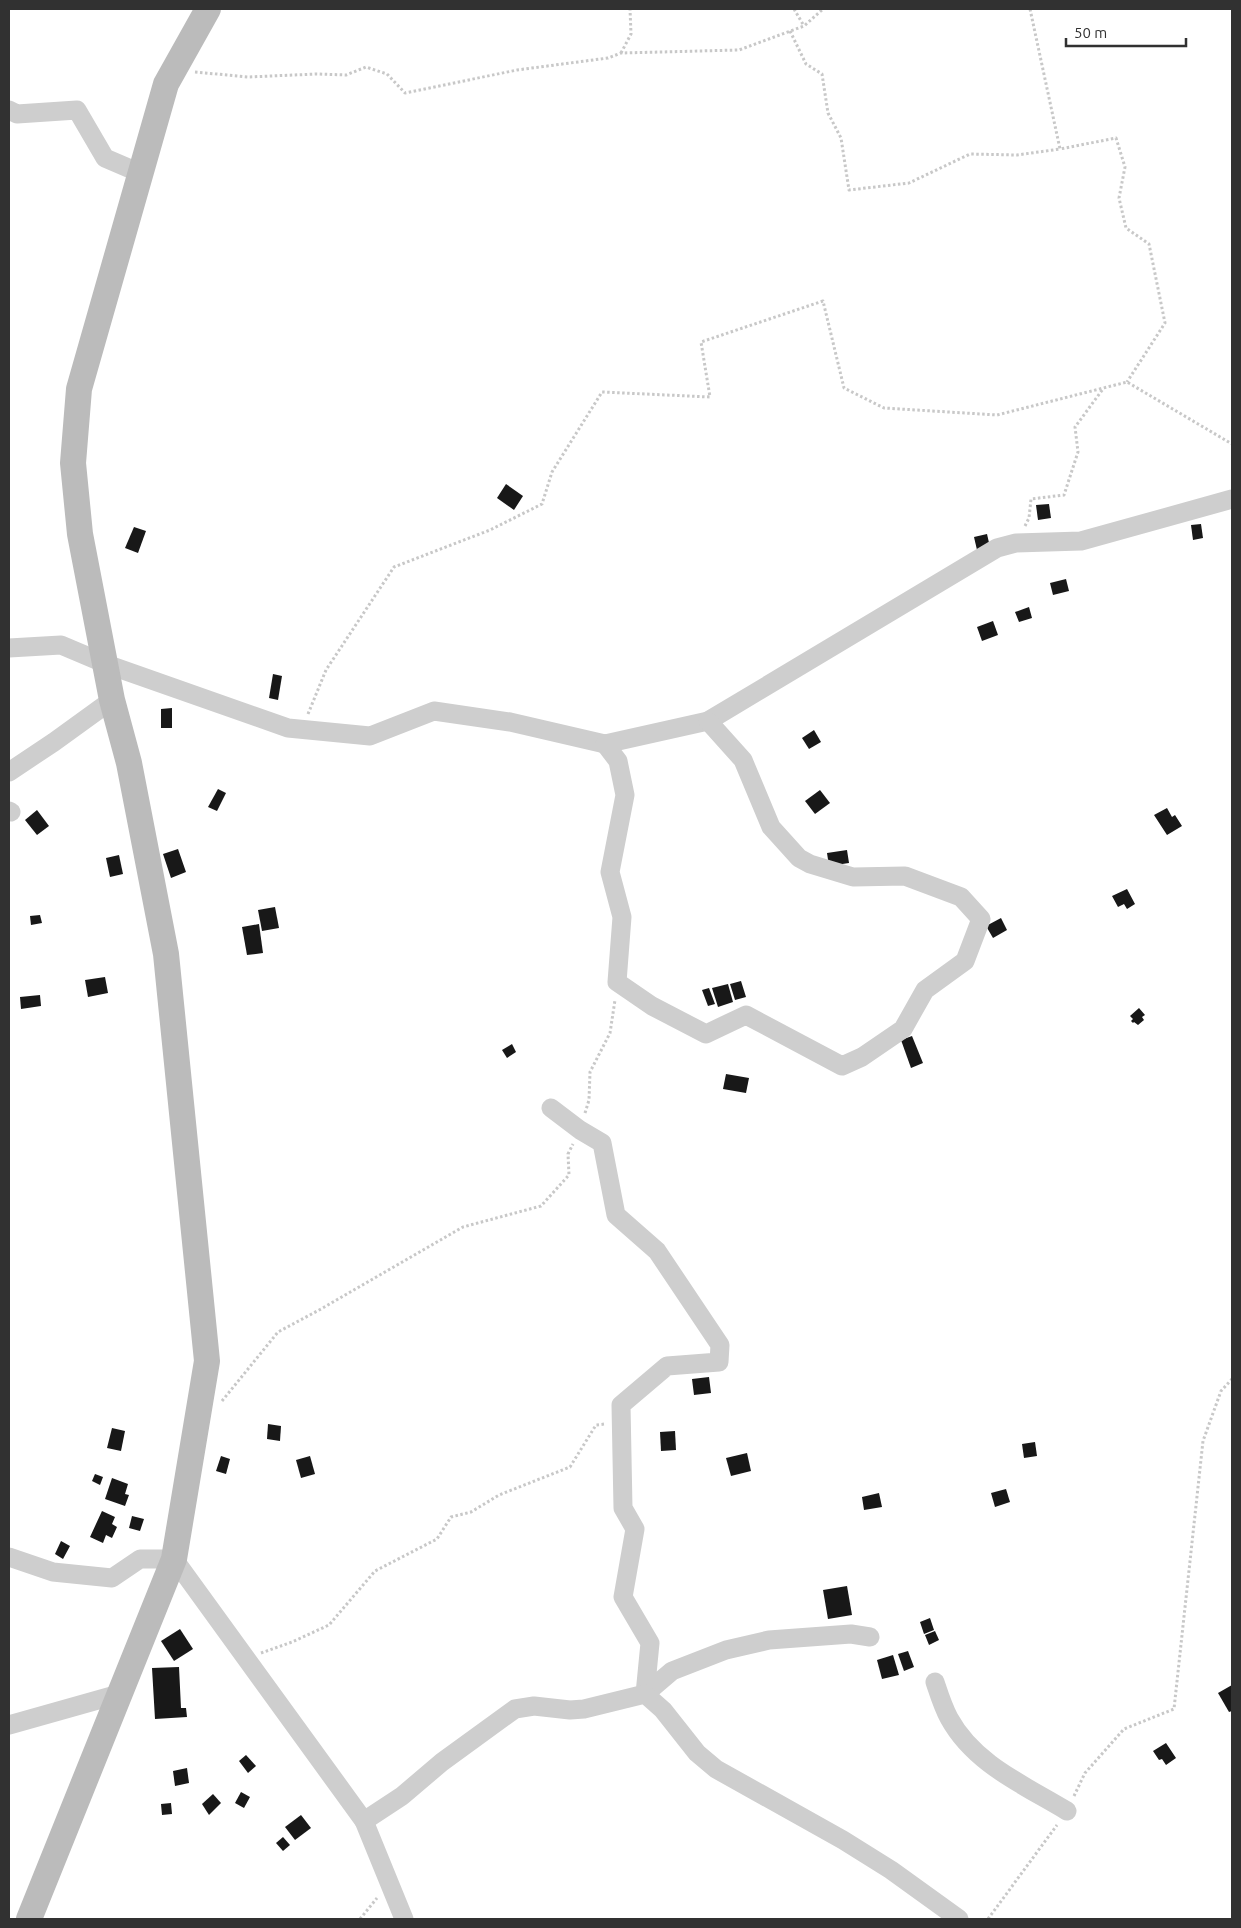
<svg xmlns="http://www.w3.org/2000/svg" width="1241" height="1928" viewBox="0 0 1241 1928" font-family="Ubuntu,sans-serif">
  <rect width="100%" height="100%" fill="#fff"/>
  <g fill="#181818">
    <path d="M506,484l17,12 -9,14 -17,-12z"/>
    <path d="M1049,504l2,14 -13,2 -2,-15z"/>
    <path d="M1201,524l2,14 -10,2 -2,-15z"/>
    <path d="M134,527l12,4 -8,22 -13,-5z"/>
    <path d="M987,534l3,13 -13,3 -3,-13z"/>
    <path d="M1066,579l3,12 -16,4 -3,-12z"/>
    <path d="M1029,607l3,11 -13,4 -4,-10z"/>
    <path d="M993,621l5,14 -16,6 -5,-14z"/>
    <path d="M273,674l9,2 -4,24 -9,-2z"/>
    <path d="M172,708v20h-11v-19z"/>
    <path d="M814,730l7,12 -12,7 -7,-11z"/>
    <path d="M218,789l8,4 -9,18 -9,-4z"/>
    <path d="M820,790l10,13 -15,11 -10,-13z"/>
    <path d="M1167,808l5,9 3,-2 7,11 -15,9 -13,-20z"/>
    <path d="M37,810l12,16 -12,9 -12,-15z"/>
    <path d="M178,849l8,23 -15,6 -8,-24z"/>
    <path d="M847,850l2,13 -20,3 -2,-13z"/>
    <path d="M119,855l4,19 -13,3 -4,-19z"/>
    <path d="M1127,889l8,15 -8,5 -3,-5 -6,3 -6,-11z"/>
    <path d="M275,907l4,21 -17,3 -4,-21z"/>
    <path d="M40,915l2,8 -11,2 -1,-9z"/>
    <path d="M1001,918l6,12 -14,8 -7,-12z"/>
    <path d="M259,924l4,29 -16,2 -5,-28z"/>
    <path d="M105,977l3,16 -20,4 -3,-17z"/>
    <path d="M741,981l5,16 -11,3 -5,-16z"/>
    <path d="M728,984l5,18 -15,5 -6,-19z"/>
    <path d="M709,988l6,16 -7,2 -6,-16z"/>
    <path d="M40,995l1,11 -20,3 -1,-12z"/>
    <path d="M1139,1008l6,7 -3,2 2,3 -6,5 -4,-3 -1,1 -2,-2 2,-2 -3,-3z"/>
    <path d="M912,1036l11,27 -12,5 -10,-28z"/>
    <path d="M512,1044l4,8 -9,6 -5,-8z"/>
    <path d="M726,1074l23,4 -3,15 -23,-4z"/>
    <path d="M709,1377l2,16 -17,2 -2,-16z"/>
    <path d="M268,1424l13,2 -1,15 -13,-2z"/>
    <path d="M112,1428l13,3 -4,20 -14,-3z"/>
    <path d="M675,1431l1,19 -15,1 -1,-19z"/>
    <path d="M1035,1442l2,14 -13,2 -2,-14z"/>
    <path d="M747,1453l4,18 -20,5 -5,-18z"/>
    <path d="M221,1456l9,3 -4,15 -10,-3z"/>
    <path d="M310,1456l5,18 -14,4 -5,-18z"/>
    <path d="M95,1474l8,3 -3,8 -8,-4z"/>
    <path d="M112,1478l16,6 -3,10 4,1 -4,11 -20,-7z"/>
    <path d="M1006,1489l4,13 -15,5 -4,-14z"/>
    <path d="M879,1493l3,14 -18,3 -2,-13z"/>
    <path d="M102,1511l13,6 -3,7 5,3 -5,11 -6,-3 -3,8 -13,-6z"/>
    <path d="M132,1516l12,3 -4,12 -11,-3z"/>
    <path d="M61,1541l9,5 -7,13 -8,-5z"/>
    <path d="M847,1586l5,29 -24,4 -5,-29z"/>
    <path d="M930,1618l4,12 -10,4 -4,-12z"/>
    <path d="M180,1629l13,20 -19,12 -13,-20z"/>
    <path d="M935,1631l4,9 -10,5 -4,-10z"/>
    <path d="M908,1651l6,16 -10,4 -6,-17z"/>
    <path d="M893,1655l6,20 -17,4 -5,-19z"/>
    <path d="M179,1667l2,41h5l1,9 -32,2 -3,-51z"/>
    <path d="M1232,1685v26l-3,1 -11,-19z"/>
    <path d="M1166,1743l10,15 -10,7 -4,-6 -3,1 -6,-9z"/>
    <path d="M246,1755l10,11 -8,7 -9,-12z"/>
    <path d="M187,1768l2,15 -14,3 -2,-15z"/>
    <path d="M241,1792l9,5 -6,11 -9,-5z"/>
    <path d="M213,1794l8,9 -12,12 -7,-11z"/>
    <path d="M171,1803l1,11 -10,1 -1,-11z"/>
    <path d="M301,1815l10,13 -16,12 -10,-13z"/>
    <path d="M283,1837l7,8 -7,6 -7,-8z"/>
  </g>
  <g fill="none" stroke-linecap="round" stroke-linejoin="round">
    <g stroke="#c8c8c8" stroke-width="3" stroke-dasharray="2.5 2.5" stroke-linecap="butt">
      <path d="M794,9l10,17"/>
      <path d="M1030,9l30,140 56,-11 9,29 -6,31 7,30 23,16 16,79 -38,59"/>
      <path d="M790,31l16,33 16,10 6,39 13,25 8,52 60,-7 61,-29 47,1 43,-6"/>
      <path d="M621,53l10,-19 -1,-25"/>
      <path d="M195,72l53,5 69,-3 29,1 20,-8 21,7 18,19 112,-23 91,-12 13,-5 118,-3 65,-24 19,-17"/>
      <path d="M1025,526l4,-8 2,-19 33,-4 14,-43 -3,-25 28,-38"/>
      <path d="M308,714l18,-44 68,-103 96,-37 52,-26 10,-32 50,-80 108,5 -9,-55 122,-41 21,87 40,20 113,7 130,-33 105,62"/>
      <path d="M585,1113l4,-13 1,-28 20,-39 5,-33"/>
      <path d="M222,1401l56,-69 43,-23 142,-82 78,-21 28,-31 -1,-21 5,-10"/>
      <path d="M261,1653l31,-11 37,-17 46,-54 62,-32 14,-22 20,-5 28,-17 71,-28 26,-42 9,-1"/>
      <path d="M1074,1796l11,-23 39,-44 50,-20 29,-268 18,-50 11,-12"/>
      <path d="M360,1919l17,-21"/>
      <path d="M988,1919l69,-94"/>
    </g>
    <g stroke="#cecece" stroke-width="19">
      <path d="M9,110l8,4 60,-4 28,48 35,15"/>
      <path d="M9,648l52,-3 45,19 182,64 82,8 64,-25 76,11 95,22 103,-23 289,-173 19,-5 65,-2 151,-42"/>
      <path d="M605,744l13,17 7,34 -15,77 12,45 -5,65 35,24 54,28 40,-19 96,51 20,-9 41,-28 22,-39 40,-29 16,-42 -20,-22 -56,-21 -52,1 -43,-13 -11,-6 -28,-31 -28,-67 -35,-39"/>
      <path d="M9,772l45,-30 58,-42"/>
      <path d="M9,811l2,1"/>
      <path d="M551,1108l29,22 22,13 14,72 41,36 63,94 -1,17 -52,4 -46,39 2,103 12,21 -12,68 27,46 -5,51 27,-23 54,-21 43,-10 82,-6 19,3"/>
      <path d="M9,1557l44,15 59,6 28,-19h34l190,262 40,98"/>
      <path d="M935,1682c4,12 8,25 14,36 25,46 75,67 118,93"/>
      <path d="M9,1725l110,-31"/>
      <path d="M364,1821l38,-25 40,-34 73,-53 19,-3 36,4 14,-1 61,-15 18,16 34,43 19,16 127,71 48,30 68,49"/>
    </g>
    <path stroke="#bbb" stroke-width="26" d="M29,1919l145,-360 33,-198 -41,-407 -37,-191 -17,-63 -32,-166 -7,-71 6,-74 87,-305 42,-75"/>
  </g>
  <rect width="1241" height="1928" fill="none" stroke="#313131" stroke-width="20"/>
  <path d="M1066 38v8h120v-8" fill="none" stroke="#313131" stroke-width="2.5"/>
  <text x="1074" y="38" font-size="15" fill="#313131" stroke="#ffffff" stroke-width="4" paint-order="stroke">50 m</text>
</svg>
